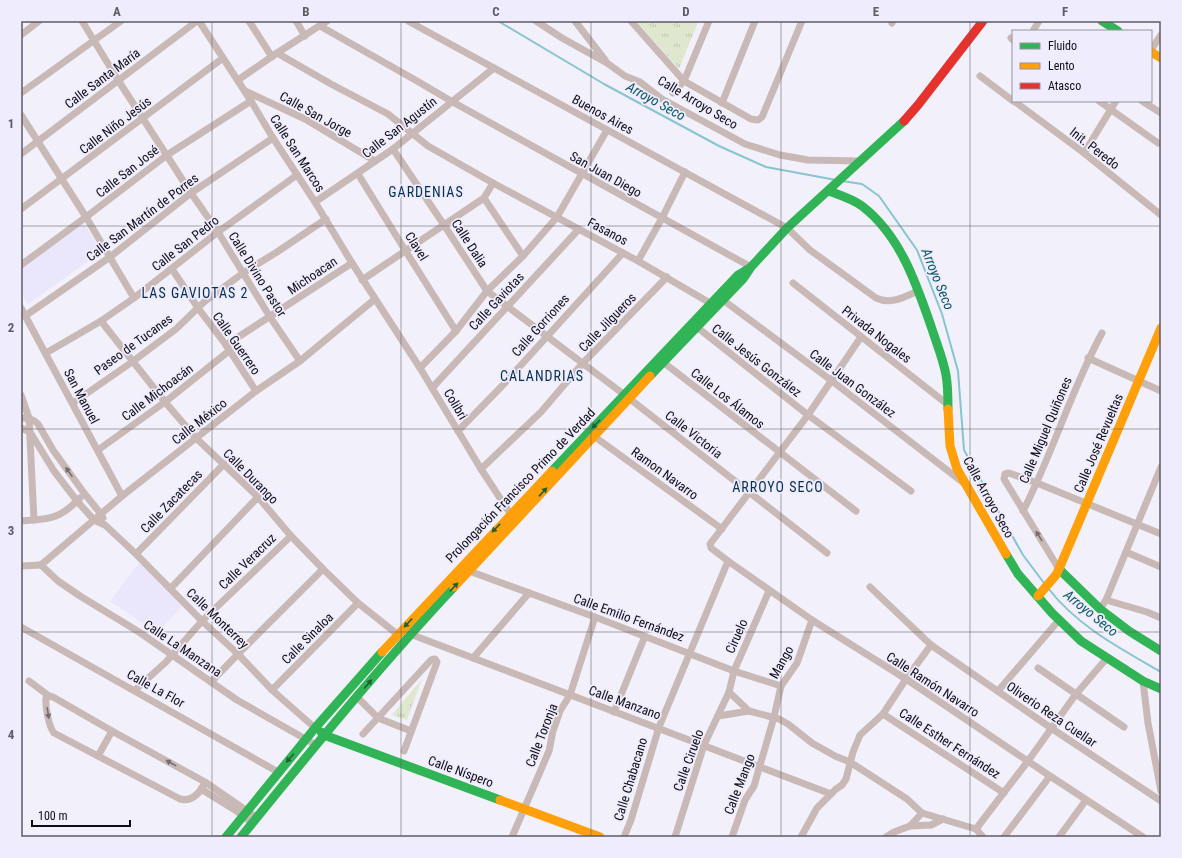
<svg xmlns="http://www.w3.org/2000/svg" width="1182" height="858" viewBox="0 0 1182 858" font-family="'Roboto Condensed',sans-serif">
  <defs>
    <pattern id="park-tufts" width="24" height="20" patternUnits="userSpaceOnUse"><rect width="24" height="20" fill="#dfe8ce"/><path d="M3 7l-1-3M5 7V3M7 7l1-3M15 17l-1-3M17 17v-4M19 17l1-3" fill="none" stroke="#bec6b0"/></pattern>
  </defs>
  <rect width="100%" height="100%" fill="#f2f0fa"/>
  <g fill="#eae6fb">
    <path d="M82,221l20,30 -74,53 -7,-11v-26z"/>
    <path d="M140,562l44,42 -27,29 -47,-32z"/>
  </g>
  <g fill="url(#park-tufts)">
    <path d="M636,21l62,1 -19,47z"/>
    <path d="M422,679l-15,41 -15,-5z"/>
  </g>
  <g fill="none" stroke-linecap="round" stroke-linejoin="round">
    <g stroke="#87c4d2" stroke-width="2">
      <path d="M498,21l106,63 115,62 47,21 70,13"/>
      <path d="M842,181l20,3 17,12 38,54 25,64 16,57 6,79 59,105 21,28"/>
      <path d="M1048,588c29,38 73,61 113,84"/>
    </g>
    <g stroke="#c9b9b6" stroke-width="7">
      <path d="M82,21l36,59 73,113 27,39 52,85 30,44"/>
      <path d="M199,21l52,80 22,37 42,64 37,61 68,105 61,101 32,49"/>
      <path d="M249,21l23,36"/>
      <path d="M296,21l9,15"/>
      <path d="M408,21l379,207 23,22 66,48c15,7 28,-1 42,-7"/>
      <path d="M536,21l26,17 45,25 18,13 15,6 22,17 83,45 35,11 28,5 53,1"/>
      <path d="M575,21l30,39"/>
      <path d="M631,21l53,60 67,38 7,1 4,-3 40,-96"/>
      <path d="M892,23l1,-2"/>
      <path d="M320,26l97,55 34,20 300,166"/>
      <path d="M1033,31l6,-10"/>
      <path d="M21,35l18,-14"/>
      <path d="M1011,38l2,2"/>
      <path d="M1151,50l10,-15"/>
      <path d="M277,53l54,31 57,30 40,32 65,37 145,78 72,42"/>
      <path d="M980,76l33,25"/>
      <path d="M238,80l39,-27 50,-32"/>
      <path d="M245,91l60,28 70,42"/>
      <path d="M21,93l100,-72"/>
      <path d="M673,93l11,-12 25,-60"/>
      <path d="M1014,101l70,52 77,62"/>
      <path d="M1099,101l59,42"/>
      <path d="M1142,101l19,12"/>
      <path d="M722,103l33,-82"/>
      <path d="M21,115l65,102 48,81"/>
      <path d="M393,149l51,76 43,66 143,108 197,154"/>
      <path d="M1084,153l32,-52"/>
      <path d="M21,154l176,-133"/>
      <path d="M358,174l47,76 51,81"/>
      <path d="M484,198l39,58"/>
      <path d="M315,202l78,-53 101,-81"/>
      <path d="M21,209l202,-151"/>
      <path d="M638,261l24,-43 23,-46"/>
      <path d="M21,265l65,-48 81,-62 84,-54"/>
      <path d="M172,269l26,39 28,37 30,46"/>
      <path d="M362,280l122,-82 9,-15"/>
      <path d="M793,283l154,121"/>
      <path d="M723,300l109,81 133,103"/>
      <path d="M21,308l101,188"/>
      <path d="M25,316l85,-59 81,-64 82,-55"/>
      <path d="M101,321l64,81 31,36 62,59 33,39 32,33 35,34 39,31"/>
      <path d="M693,324l115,91 103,76"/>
      <path d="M861,337l-53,78 -98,129 1,4 17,13 84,59 94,59 144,97 93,61"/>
      <path d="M226,345l126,-82"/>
      <path d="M46,353l55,-32 33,-23 84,-66 79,-57"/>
      <path d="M1088,358l73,33"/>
      <path d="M663,362l193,149"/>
      <path d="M420,368l36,-37 31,-40 36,-35 34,-39 50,-87"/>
      <path d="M432,388l147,-159"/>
      <path d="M21,395l8,23 5,102"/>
      <path d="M73,403l59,-41 44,-33 28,-27 39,-29 34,-21 49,-33"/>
      <path d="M21,418c7,0 11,0 17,6l15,26 31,43 17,21 2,4"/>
      <path d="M21,428l9,4 24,39 23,30 17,19 11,5 31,29 66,67 36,33 34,36 43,38"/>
      <path d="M458,431l44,-45 121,-133"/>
      <path d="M595,437l127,92"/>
      <path d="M98,450l67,-48 64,-51"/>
      <path d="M481,469l60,-57 41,-48 85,-87"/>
      <path d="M1023,511c30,-58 48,-121 79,-178"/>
      <path d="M21,521c28,-2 38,-1 59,-23"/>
      <path d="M1126,552l35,15"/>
      <path d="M136,554l88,-90"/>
      <path d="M41,565l81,-69 134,-105 44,-30 75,-62"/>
      <path d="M41,565l17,16 22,15 59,36 98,68 79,45"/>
      <path d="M21,566l20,-1"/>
      <path d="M1059,569l-55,-90 1,-5 4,-1 28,10 124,51"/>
      <path d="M469,571l126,46 139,54 47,15"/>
      <path d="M870,587l61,58 120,83 110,73"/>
      <path d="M171,588l87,-91"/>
      <path d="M1106,600l41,12 14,6"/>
      <path d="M1100,609l6,-9 55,-133"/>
      <path d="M21,627l257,145"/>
      <path d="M410,634l421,160"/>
      <path d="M473,658l56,-65"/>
      <path d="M1038,668l86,59"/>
      <path d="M29,681l20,15"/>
      <path d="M1143,681l5,42 13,68"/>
      <path d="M211,682l27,-28 85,-85"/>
      <path d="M135,690l31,-28 36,-41 89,-85"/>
      <path d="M272,690l86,-87"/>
      <path d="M998,691l61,-71"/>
      <path d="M729,692l20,19"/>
      <path d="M357,697l21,21 33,13"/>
      <path d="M614,712l31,-76"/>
      <path d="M883,714l121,79"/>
      <path d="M718,716l31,-5 30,8 9,5 24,19 23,13 15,6 57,37 15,14 54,16 7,8"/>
      <path d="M363,734l68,-74 4,-1 2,3 -33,89"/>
      <path d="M98,756l14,-25"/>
      <path d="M205,782c-5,11 -13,20 -25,17l-126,-66c-5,-6 -9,-26 -8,-35l3,-2 4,1 59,34 93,51 51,35"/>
      <path d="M201,789l34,21 17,13"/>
      <path d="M910,826l21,-1 12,-6"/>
      <path d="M976,829l52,-68 48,-67 31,-36"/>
      <path d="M512,837l37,-86 4,-20 7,-20 10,-16 25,-78"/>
      <path d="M624,837l7,-17 28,-93 69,-166"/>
      <path d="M675,837l29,-92 25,-53 5,-21 35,-80"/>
      <path d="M732,837l13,-37 9,-14 20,-69 7,-31 16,-23 15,-43"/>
      <path d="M801,837l16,-29 19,-19 6,-4 4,-6 7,-27 7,-17 23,-21 23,-35 25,-34"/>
      <path d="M886,837l8,-5 16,-6 12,-13"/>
      <path d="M1004,837l46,-61"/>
      <path d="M1059,837l27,-37"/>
    </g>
    <g stroke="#30b455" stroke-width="9">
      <path d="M1102,21l16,10"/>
      <path d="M829,191c11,4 24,8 33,15 38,29 54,77 69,120 5,16 12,32 15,49 2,11 2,23 2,34"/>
      <path d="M650,376l93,-97 8,-12 36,-39 117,-107"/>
      <path d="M552,471l186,-196 10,-6"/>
      <path d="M1006,554l12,20 34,39 29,28 62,40 18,8"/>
      <path d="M1059,569l41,40 29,22 32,20"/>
      <path d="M321,732l3,3 176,65"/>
      <path d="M226,837l89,-109 67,-76"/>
      <path d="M241,837c69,-85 138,-170 213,-250"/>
    </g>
    <g stroke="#ff9f0a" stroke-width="9">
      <path d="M1151,52l10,6"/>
      <path d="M948,409l2,37 7,23 49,85"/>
      <path d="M454,587l196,-211"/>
      <path d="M1038,596l18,-21 3,-6 102,-241"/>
      <path d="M382,652l170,-181"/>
      <path d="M500,800l100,37"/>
    </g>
    <path stroke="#e5322d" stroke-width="9" d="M904,121l14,-16 65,-84"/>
  </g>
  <defs><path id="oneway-solid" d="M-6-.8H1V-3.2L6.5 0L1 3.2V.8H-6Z"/></defs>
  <g fill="#1f6034">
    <use href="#oneway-solid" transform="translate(596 424) rotate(134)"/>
    <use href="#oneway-solid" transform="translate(543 492) rotate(-47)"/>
    <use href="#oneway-solid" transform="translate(496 528) rotate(134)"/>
    <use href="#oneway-solid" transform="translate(454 587) rotate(-47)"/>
    <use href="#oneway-solid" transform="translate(408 623) rotate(133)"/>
    <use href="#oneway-solid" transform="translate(368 684) rotate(-50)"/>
    <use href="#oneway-solid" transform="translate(290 758) rotate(130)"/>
  </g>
  <g fill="#756c6d">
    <use href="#oneway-solid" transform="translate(69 472) rotate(-126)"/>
    <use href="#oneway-solid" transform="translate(1039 536) rotate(-122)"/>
    <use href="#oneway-solid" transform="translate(48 713) rotate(81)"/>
    <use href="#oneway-solid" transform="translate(171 763) rotate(-151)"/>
  </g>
  <path fill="none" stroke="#5e5c64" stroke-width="1" stroke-opacity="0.55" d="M212,21v816M401,21v816M591,21v816M781,21v816M970,21v816M21,226h1140M21,429h1140M21,632h1140"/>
  <g text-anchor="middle" stroke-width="3.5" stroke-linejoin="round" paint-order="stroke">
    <g font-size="13" fill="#0e0d14" stroke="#efecfe">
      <text transform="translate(102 78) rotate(-37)" y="5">Calle Santa María</text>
      <text transform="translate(698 102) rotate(31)" y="5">Calle Arroyo Seco</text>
      <text transform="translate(316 114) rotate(29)" y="5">Calle San Jorge</text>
      <text transform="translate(603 114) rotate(29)" y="5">Buenos Aires</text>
      <text transform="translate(115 125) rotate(-37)" y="5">Calle Niño Jesús</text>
      <text transform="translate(399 127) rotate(-38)" y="5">Calle San Agustín</text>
      <text transform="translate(1095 148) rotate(38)" y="5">Init. Peredo</text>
      <text transform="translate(298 153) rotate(57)" y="5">Calle San Marcos</text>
      <text transform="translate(127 171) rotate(-38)" y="5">Calle San José</text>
      <text transform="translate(606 174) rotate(29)" y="5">San Juan Diego</text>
      <text transform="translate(142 217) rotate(-37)" y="5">Calle San Martín de Porres</text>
      <text transform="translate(608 231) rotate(28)" y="5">Fasanos</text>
      <text transform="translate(185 243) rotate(-38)" y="5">Calle San Pedro</text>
      <text transform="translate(470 243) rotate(57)" y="5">Calle Dalia</text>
      <text transform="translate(417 246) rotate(58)" y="5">Clavel</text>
      <text transform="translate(258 274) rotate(58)" y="5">Calle Divino Pastor</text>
      <text transform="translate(312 275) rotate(-34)" y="5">Michoacan</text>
      <text transform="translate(496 301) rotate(-47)" y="5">Calle Gaviotas</text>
      <text transform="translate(607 322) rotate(-46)" y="5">Calle Jilgueros</text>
      <text transform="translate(540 325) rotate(-48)" y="5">Calle Gorriones</text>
      <text transform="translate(877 334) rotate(38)" y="5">Privada Nogales</text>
      <text transform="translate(237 343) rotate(55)" y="5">Calle Guerrero</text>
      <text transform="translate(133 344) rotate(-36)" y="5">Paseo de Tucanes</text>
      <text transform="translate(757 360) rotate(38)" y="5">Calle Jesús González</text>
      <text transform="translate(853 383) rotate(37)" y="5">Calle Juan González</text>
      <text transform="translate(157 392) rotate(-37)" y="5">Calle Michoacán</text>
      <text transform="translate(82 396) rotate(62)" y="5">San Manuel</text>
      <text transform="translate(728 398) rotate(38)" y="5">Calle Los Álamos</text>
      <text transform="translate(456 404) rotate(59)" y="5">Colibri</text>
      <text transform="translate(199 421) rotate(-38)" y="5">Calle México</text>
      <text transform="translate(1045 430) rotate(-67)" y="5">Calle Miguel Quiñones</text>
      <text transform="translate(694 434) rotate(38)" y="5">Calle Victoria</text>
      <text transform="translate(1098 443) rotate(-67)" y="5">Calle José Revueltas</text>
      <text transform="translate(665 473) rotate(36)" y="5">Ramon Navarro</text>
      <text transform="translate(251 476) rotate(45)" y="5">Calle Durango</text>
      <text transform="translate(520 485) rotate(-46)" y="5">Prolongación Francisco Primo de Verdad</text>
      <text transform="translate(989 497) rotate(61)" y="5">Calle Arroyo Seco</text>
      <text transform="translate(171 501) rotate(-46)" y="5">Calle Zacatecas</text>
      <text transform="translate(247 561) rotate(-44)" y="5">Calle Veracruz</text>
      <text transform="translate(629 617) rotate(20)" y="5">Calle Emilio Fernández</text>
      <text transform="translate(218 618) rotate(44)" y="5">Calle Monterrey</text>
      <text transform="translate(736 636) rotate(-66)" y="5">Ciruelo</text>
      <text transform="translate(307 638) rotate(-45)" y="5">Calle Sinaloa</text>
      <text transform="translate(183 648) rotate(34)" y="5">Calle La Manzana</text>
      <text transform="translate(781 662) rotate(-61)" y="5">Mango</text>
      <text transform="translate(933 684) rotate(33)" y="5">Calle Ramón Navarro</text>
      <text transform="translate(156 688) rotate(29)" y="5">Calle La Flor</text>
      <text transform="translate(625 702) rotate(20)" y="5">Calle Manzano</text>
      <text transform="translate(1052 714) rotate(34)" y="5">Oliverio Reza Cuellar</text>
      <text transform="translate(541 735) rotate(-69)" y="5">Calle Toronja</text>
      <text transform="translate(950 743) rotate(33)" y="5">Calle Esther Fernández</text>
      <text transform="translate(688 760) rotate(-70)" y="5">Calle Ciruelo</text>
      <text transform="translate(461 771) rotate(20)" y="5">Calle Níspero</text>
      <text transform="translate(630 779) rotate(-73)" y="5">Calle Chabacano</text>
      <text transform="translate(739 784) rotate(-69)" y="5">Calle Mango</text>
    </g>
    <g font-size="14" font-style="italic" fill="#095863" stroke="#efecfe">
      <text transform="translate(656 101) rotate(29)" y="5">Arroyo Seco</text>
      <text transform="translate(938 279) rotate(68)" y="5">Arroyo Seco</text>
      <text transform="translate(1091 613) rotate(39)" y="5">Arroyo Seco</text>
    </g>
    <g font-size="14" letter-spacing="1" fill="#032f53" stroke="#efecfe">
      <text x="426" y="197">GARDENIAS</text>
      <text x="195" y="298">LAS GAVIOTAS 2</text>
      <text x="542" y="381">CALANDRIAS</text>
      <text x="778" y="492">ARROYO SECO</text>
    </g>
  </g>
  <rect width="1182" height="858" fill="none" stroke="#efecfe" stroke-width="44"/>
  <rect x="1012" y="30" width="140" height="72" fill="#efecfe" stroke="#9593a0"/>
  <rect x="1020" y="43" width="20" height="6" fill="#30b455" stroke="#9593a0"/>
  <text x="1048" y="50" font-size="12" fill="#0e0d14">Fluido</text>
  <rect x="1020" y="63" width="20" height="6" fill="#ff9f0a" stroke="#9593a0"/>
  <text x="1048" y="70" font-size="12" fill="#0e0d14">Lento</text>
  <rect x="1020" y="83" width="20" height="6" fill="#e5322d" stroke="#9593a0"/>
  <text x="1048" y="90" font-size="12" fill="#0e0d14">Atasco</text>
  <path d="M32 820v6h98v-6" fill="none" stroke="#0e0d14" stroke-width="2"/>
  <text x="38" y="820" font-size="12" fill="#0e0d14" stroke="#efecfe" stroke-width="3" paint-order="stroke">100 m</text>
  <rect x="22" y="22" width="1138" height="814" fill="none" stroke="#5e5c64" stroke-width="1.5"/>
  <g font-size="13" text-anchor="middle" font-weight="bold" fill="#5e5c64">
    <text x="117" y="16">A</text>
    <text x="306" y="16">B</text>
    <text x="496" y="16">C</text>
    <text x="686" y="16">D</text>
    <text x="876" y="16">E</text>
    <text x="1065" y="16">F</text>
    <text x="11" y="128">1</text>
    <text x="11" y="332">2</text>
    <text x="11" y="535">3</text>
    <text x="11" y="739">4</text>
  </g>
</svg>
